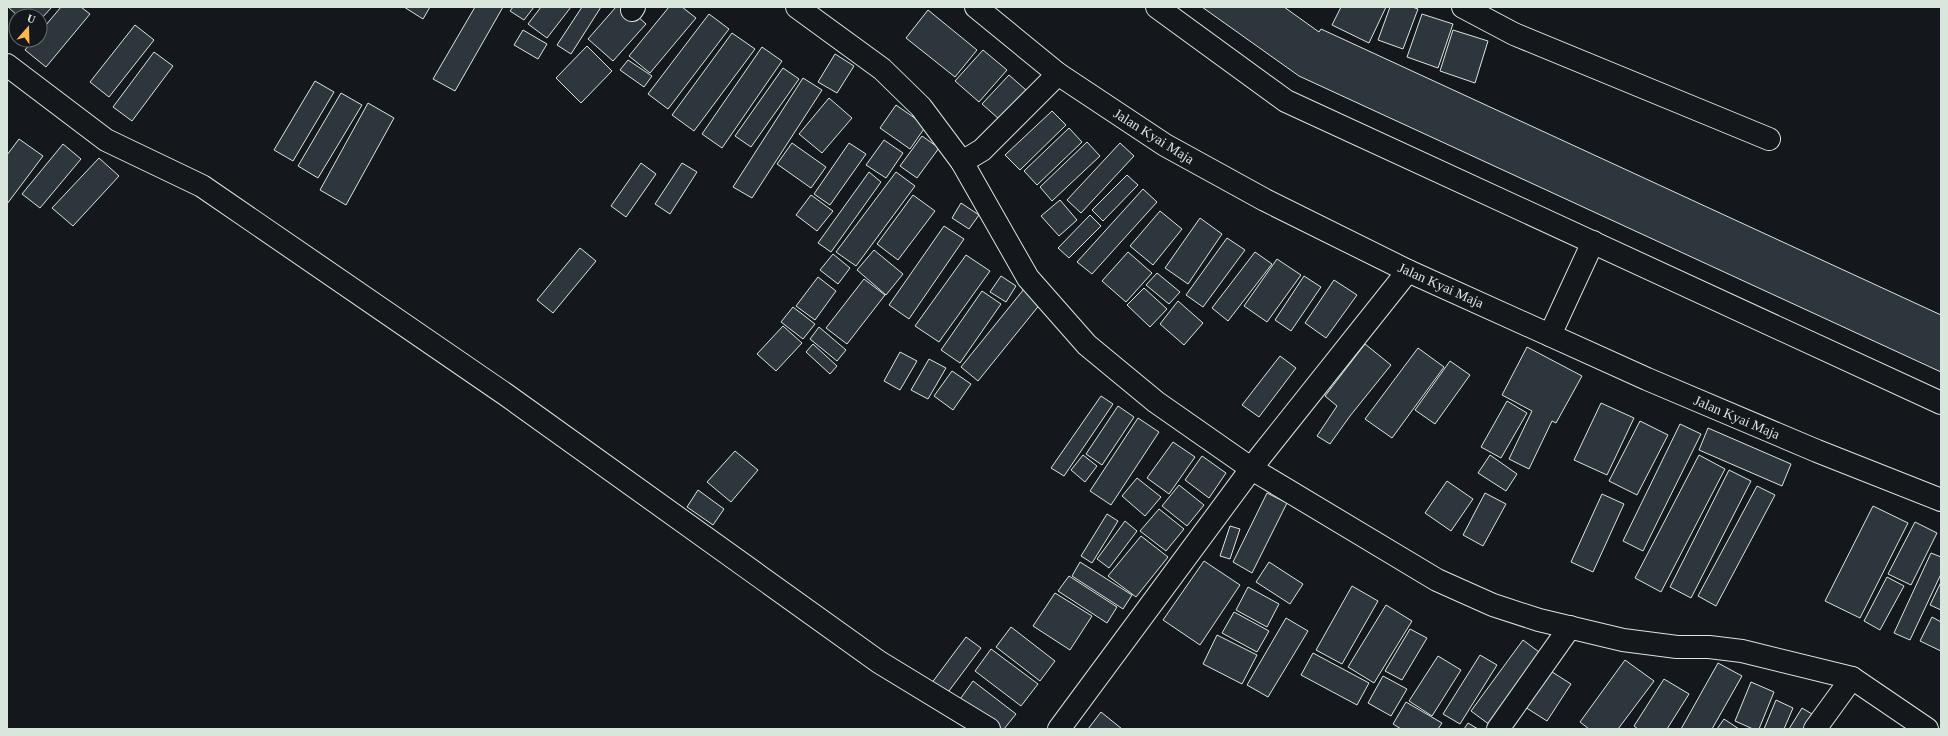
<svg xmlns="http://www.w3.org/2000/svg" width="1948" height="736" viewBox="0 0 1948 736" font-family="Georgia,serif">
  <rect width="100%" height="100%" fill="#14181c"/>
  <g fill="#2c363c" stroke="#d8e6dc">
    <path d="M8,7h44l-12,13v-4h-22z"/>
    <path d="M61,7h20l9,7 -44,53 -21,-17 8,-10h7v-8z"/>
    <path d="M404,7h26l-7,12z"/>
    <path d="M475,7h28l-48,84 -22,-12z"/>
    <path d="M513,7h21l-10,13 -14,-9z"/>
    <path d="M541,7h30l-24,31 -19,-14z"/>
    <path d="M582,7h19l-30,47 -14,-9z"/>
    <path d="M616,7h11l19,17 -33,37 -25,-22z"/>
    <path d="M669,7h13l14,11 -46,55 -21,-17z"/>
    <path d="M1202,7h82l35,25 2,-3 620,286v57l-642,-296z"/>
    <path d="M1341,7h45l-17,36 -37,-18z"/>
    <path d="M1390,7h22l6,2 -15,40 -25,-9z"/>
    <path d="M928,10l49,40 -22,27 -49,-39z"/>
    <path d="M709,14l20,15 -61,80 -20,-15z"/>
    <path d="M1422,14l31,10 -15,44 -31,-11z"/>
    <path d="M135,25l19,15 -45,57 -19,-15z"/>
    <path d="M523,30l24,14 -9,15 -24,-14z"/>
    <path d="M1453,30l35,11 -13,42 -35,-12z"/>
    <path d="M732,33l23,16 -61,82 -22,-16z"/>
    <path d="M587,46l25,25 -31,32 -25,-25z"/>
    <path d="M762,47l20,14 -60,87 -20,-14z"/>
    <path d="M983,50l24,20 -28,32 -24,-21z"/>
    <path d="M154,52l19,14 -41,55 -19,-14z"/>
    <path d="M835,54l19,12 -17,27 -19,-11z"/>
    <path d="M628,60l24,16 -8,11 -24,-17z"/>
    <path d="M783,68l16,11 -48,68 -16,-11z"/>
    <path d="M1009,75l17,15 -27,29 -17,-15z"/>
    <path d="M803,78l19,12 -70,108 -19,-11z"/>
    <path d="M315,81l19,11 -41,69 -19,-11z"/>
    <path d="M341,93l21,12 -44,73 -20,-12z"/>
    <path d="M829,98l23,20 -30,35 -23,-19z"/>
    <path d="M368,103l26,15 -48,87 -26,-15z"/>
    <path d="M896,105l30,21 -16,23 -30,-21z"/>
    <path d="M1052,111l14,14 -46,45 -15,-15z"/>
    <path d="M1069,128l13,14 -45,43 -13,-14z"/>
    <path d="M922,136l17,12 -22,30 -17,-12z"/>
    <path d="M19,139l24,17 -36,48v-49z"/>
    <path d="M884,140l19,13 -17,25 -20,-13z"/>
    <path d="M1087,142l13,14 -48,45 -12,-14z"/>
    <path d="M792,143l34,24 -15,21 -34,-24z"/>
    <path d="M849,143l17,11 -36,51 -16,-11z"/>
    <path d="M1120,143l14,13 -53,57 -14,-13z"/>
    <path d="M63,144l18,15 -41,49 -18,-14z"/>
    <path d="M99,158l20,18 -46,50 -21,-18z"/>
    <path d="M641,163l15,11 -30,43 -15,-11z"/>
    <path d="M682,163l15,9 -27,42 -15,-10z"/>
    <path d="M869,172l12,10 -50,70 -13,-9z"/>
    <path d="M896,172l19,14 -59,80 -20,-14z"/>
    <path d="M1127,175l11,10 -35,36 -11,-11z"/>
    <path d="M1143,189l14,13 -65,72 -15,-12z"/>
    <path d="M811,195l22,16 -16,20 -21,-16z"/>
    <path d="M913,195l22,16 -37,49 -21,-16z"/>
    <path d="M1060,200l17,20 -18,16 -18,-20z"/>
    <path d="M961,203l18,12 -10,14 -17,-11z"/>
    <path d="M1160,211l22,18 -29,36 -23,-19z"/>
    <path d="M1090,215l11,11 -32,32 -11,-10z"/>
    <path d="M1200,218l22,16 -34,50 -23,-16z"/>
    <path d="M944,226l20,13 -55,80 -20,-14z"/>
    <path d="M1227,238l18,12 -42,57 -17,-12z"/>
    <path d="M580,248l16,13 -43,52 -16,-13z"/>
    <path d="M874,250l29,24 -17,21 -29,-25z"/>
    <path d="M1128,252l24,21 -26,29 -24,-21z"/>
    <path d="M1255,252l17,12 -44,57 -16,-13z"/>
    <path d="M833,254l17,14 -12,16 -18,-14z"/>
    <path d="M966,255l24,16 -51,71 -24,-16z"/>
    <path d="M1277,259l24,16 -34,47 -23,-16z"/>
    <path d="M1157,273l23,19 -11,12 -23,-19z"/>
    <path d="M1001,276l15,10 -10,16 -16,-10z"/>
    <path d="M1304,276l17,11 -30,44 -16,-11z"/>
    <path d="M818,277l18,14 -21,29 -19,-14z"/>
    <path d="M864,279l21,16 -38,49 -21,-16z"/>
    <path d="M1334,280l23,15 -31,43 -21,-15z"/>
    <path d="M1144,288l23,21 -17,18 -23,-22z"/>
    <path d="M1024,289l17,14 -63,78 -17,-14z"/>
    <path d="M982,291l19,13 -41,59 -19,-13z"/>
    <path d="M1178,301l25,22 -19,22 -24,-21z"/>
    <path d="M793,307l22,17 -12,15 -22,-17z"/>
    <path d="M783,326l19,17 -26,28 -19,-17z"/>
    <path d="M819,327l27,23 -9,11 -27,-22z"/>
    <path d="M813,344l24,22 -7,8 -24,-22z"/>
    <path d="M1365,344l26,21 -41,51 -20,28 -13,-8 20,-30 -12,-10z"/>
    <path d="M1527,347l55,29 -26,47 -4,-2 -23,48 -20,-10 23,-48 -30,-16z"/>
    <path d="M1418,348l26,19 -52,71 -27,-19z"/>
    <path d="M900,352l17,9 -17,29 -16,-9z"/>
    <path d="M1280,356l16,12 -37,49 -17,-12z"/>
    <path d="M929,359l17,9 -18,31 -17,-9z"/>
    <path d="M1450,361l20,14 -35,49 -20,-14z"/>
    <path d="M952,371l19,13 -18,26 -19,-14z"/>
    <path d="M1101,396l12,8 -49,72 -13,-8z"/>
    <path d="M1507,401l20,12 -26,45 -20,-11z"/>
    <path d="M1601,403l33,15 -27,57 -33,-15z"/>
    <path d="M1118,406l16,11 -32,48 -16,-11z"/>
    <path d="M1138,418l21,14 -48,73 -21,-14z"/>
    <path d="M1640,421l28,14 -31,60 -28,-14z"/>
    <path d="M1680,424l21,10 -58,117 -20,-10z"/>
    <path d="M1708,428l83,36 -9,22 -83,-36z"/>
    <path d="M1173,442l22,15 -26,37 -22,-16z"/>
    <path d="M735,451l23,19 -27,32 -24,-20z"/>
    <path d="M1083,455l14,11 -12,16 -14,-12z"/>
    <path d="M1490,455l27,19 -11,17 -28,-18z"/>
    <path d="M1699,455l26,14 -64,123 -26,-14z"/>
    <path d="M1202,456l24,17 -17,25 -24,-18z"/>
    <path d="M1729,470l22,11 -60,117 -21,-11z"/>
    <path d="M1137,478l24,19 -16,19 -23,-20z"/>
    <path d="M1447,481l26,18 -22,32 -26,-18z"/>
    <path d="M1179,485l25,20 -17,21 -25,-20z"/>
    <path d="M1757,486l18,9 -59,111 -18,-10z"/>
    <path d="M698,490l26,19 -11,16 -26,-18z"/>
    <path d="M1267,493l20,10 -35,70 -19,-11z"/>
    <path d="M1485,493l21,11 -23,42 -20,-11z"/>
    <path d="M1602,494l22,10 -31,68 -22,-10z"/>
    <path d="M1873,506l35,17 -48,95 -35,-17z"/>
    <path d="M1159,509l25,20 -18,22 -26,-20z"/>
    <path d="M1107,514l11,7 -26,42 -11,-7z"/>
    <path d="M1125,521l12,10 -28,37 -12,-9z"/>
    <path d="M1915,522l22,11 -26,52 -23,-11z"/>
    <path d="M1230,526l10,3 -10,30 -10,-3z"/>
    <path d="M1141,536l27,21 -32,40 -28,-21z"/>
    <path d="M1931,553l10,4v17l-31,66 -16,-7z"/>
    <path d="M1204,561l36,24 -40,60 -37,-25z"/>
    <path d="M1080,562l52,33 -9,14 -51,-33z"/>
    <path d="M1269,562l34,22 -13,20 -34,-22z"/>
    <path d="M1069,576l48,31 -10,16 -49,-32z"/>
    <path d="M1887,577l17,9 -24,44 -16,-9z"/>
    <path d="M1941,582v28l-11,-5z"/>
    <path d="M1352,586l26,15 -36,63 -26,-14z"/>
    <path d="M1248,587l31,17 -12,23 -31,-17z"/>
    <path d="M1055,593l37,23 -22,34 -37,-24z"/>
    <path d="M1386,605l26,16 -38,62 -26,-16z"/>
    <path d="M1234,612l35,19 -12,21 -35,-19z"/>
    <path d="M1932,617l9,5v29l-21,-10z"/>
    <path d="M1286,618l22,13 -40,66 -21,-12z"/>
    <path d="M1011,627l44,34 -15,20 -44,-34z"/>
    <path d="M1410,629l17,9 -25,42 -17,-9z"/>
    <path d="M1217,635l40,20 -15,29 -39,-20z"/>
    <path d="M966,637l15,11 -35,47 -15,-11z"/>
    <path d="M1523,640l24,18 -53,70 -23,-17z"/>
    <path d="M991,649l47,35 -17,22 -46,-35z"/>
    <path d="M1313,653l56,30 -12,22 -56,-30z"/>
    <path d="M1480,655l17,10 -37,59 -17,-10z"/>
    <path d="M1438,656l23,14 -29,46 -23,-15z"/>
    <path d="M1625,660l29,21 -36,48h-29l-9,-7z"/>
    <path d="M1718,663l24,13 -30,53h-31z"/>
    <path d="M1549,670l22,14 -24,37 -22,-14z"/>
    <path d="M1383,676l24,13 -16,27 -23,-13z"/>
    <path d="M1664,679l25,15 -22,35h-29l-4,-3z"/>
    <path d="M973,681l43,33 -12,15h-10l-36,-27z"/>
    <path d="M1751,682l23,10 -15,37h-6l-18,-8z"/>
    <path d="M1776,700l17,8 -9,21h-20z"/>
    <path d="M1406,702l36,21 -4,6h-37l-8,-5z"/>
    <path d="M1802,708l10,6 -9,15h-14z"/>
    <path d="M1101,712l21,17h-34z"/>
    <path d="M1724,719l15,10h-22z"/>
    <path d="M1468,723l10,6h-14z"/>
  </g>
  <g fill="none" stroke-linecap="round" stroke-linejoin="round">
    <g stroke="#d8e6dc" stroke-width="24">
      <g id="minor">
        <path d="M797,7l85,62 39,38 41,55 66,116 59,67 69,57 96,67 185,111 56,25 46,15 84,20 54,7h32l33,4 110,27 75,51"/>
        <path d="M1157,7l129,94 655,302"/>
        <path d="M1463,7l51,27 255,105"/>
        <path d="M632,10l2,-3"/>
        <path d="M7,65l99,75 96,46 303,208 374,268 110,67"/>
        <path d="M962,162l20,-12 76,-76"/>
        <path d="M1550,335l43,-93"/>
        <path d="M1059,729l201,-272 148,-186"/>
        <path d="M1498,729l72,-102"/>
        <path d="M1815,729l37,-51"/>
      </g>
    </g>
    <g stroke="#d8e6dc" stroke-width="24">
      <path id="major" d="M976,7l82,67 107,71 100,55 143,71 239,108 170,72 124,49"/>
    </g>
    <use href="#minor" stroke="#14181c" stroke-width="22"/>
    <use href="#major" stroke="#14181c" stroke-width="22"/>
  </g>
  <g text-anchor="middle" stroke-width="3" stroke-linejoin="round" paint-order="stroke">
    <g font-size="14" fill="#d8e6dc" stroke="#14181c">
      <text transform="translate(1154 136) rotate(32)" y="5">Jalan Kyai Maja</text>
      <text transform="translate(1441 285) rotate(24)" y="5">Jalan Kyai Maja</text>
      <text transform="translate(1737 417) rotate(23)" y="5">Jalan Kyai Maja</text>
    </g>
  </g>
  <rect width="1948" height="736" fill="none" stroke="#d8e6dc" stroke-width="16"/>
  <g transform="translate(28 28) rotate(20)"><circle r="19" fill="#14181c" stroke="#626a69"/>
  <path d="M0-3L7 15L0 10L-7 15Z" fill="#ffb74d"/>
  <text y="-6" font-size="11" font-weight="bold" text-anchor="middle" fill="#d8e6dc">U</text>
  </g>
</svg>
